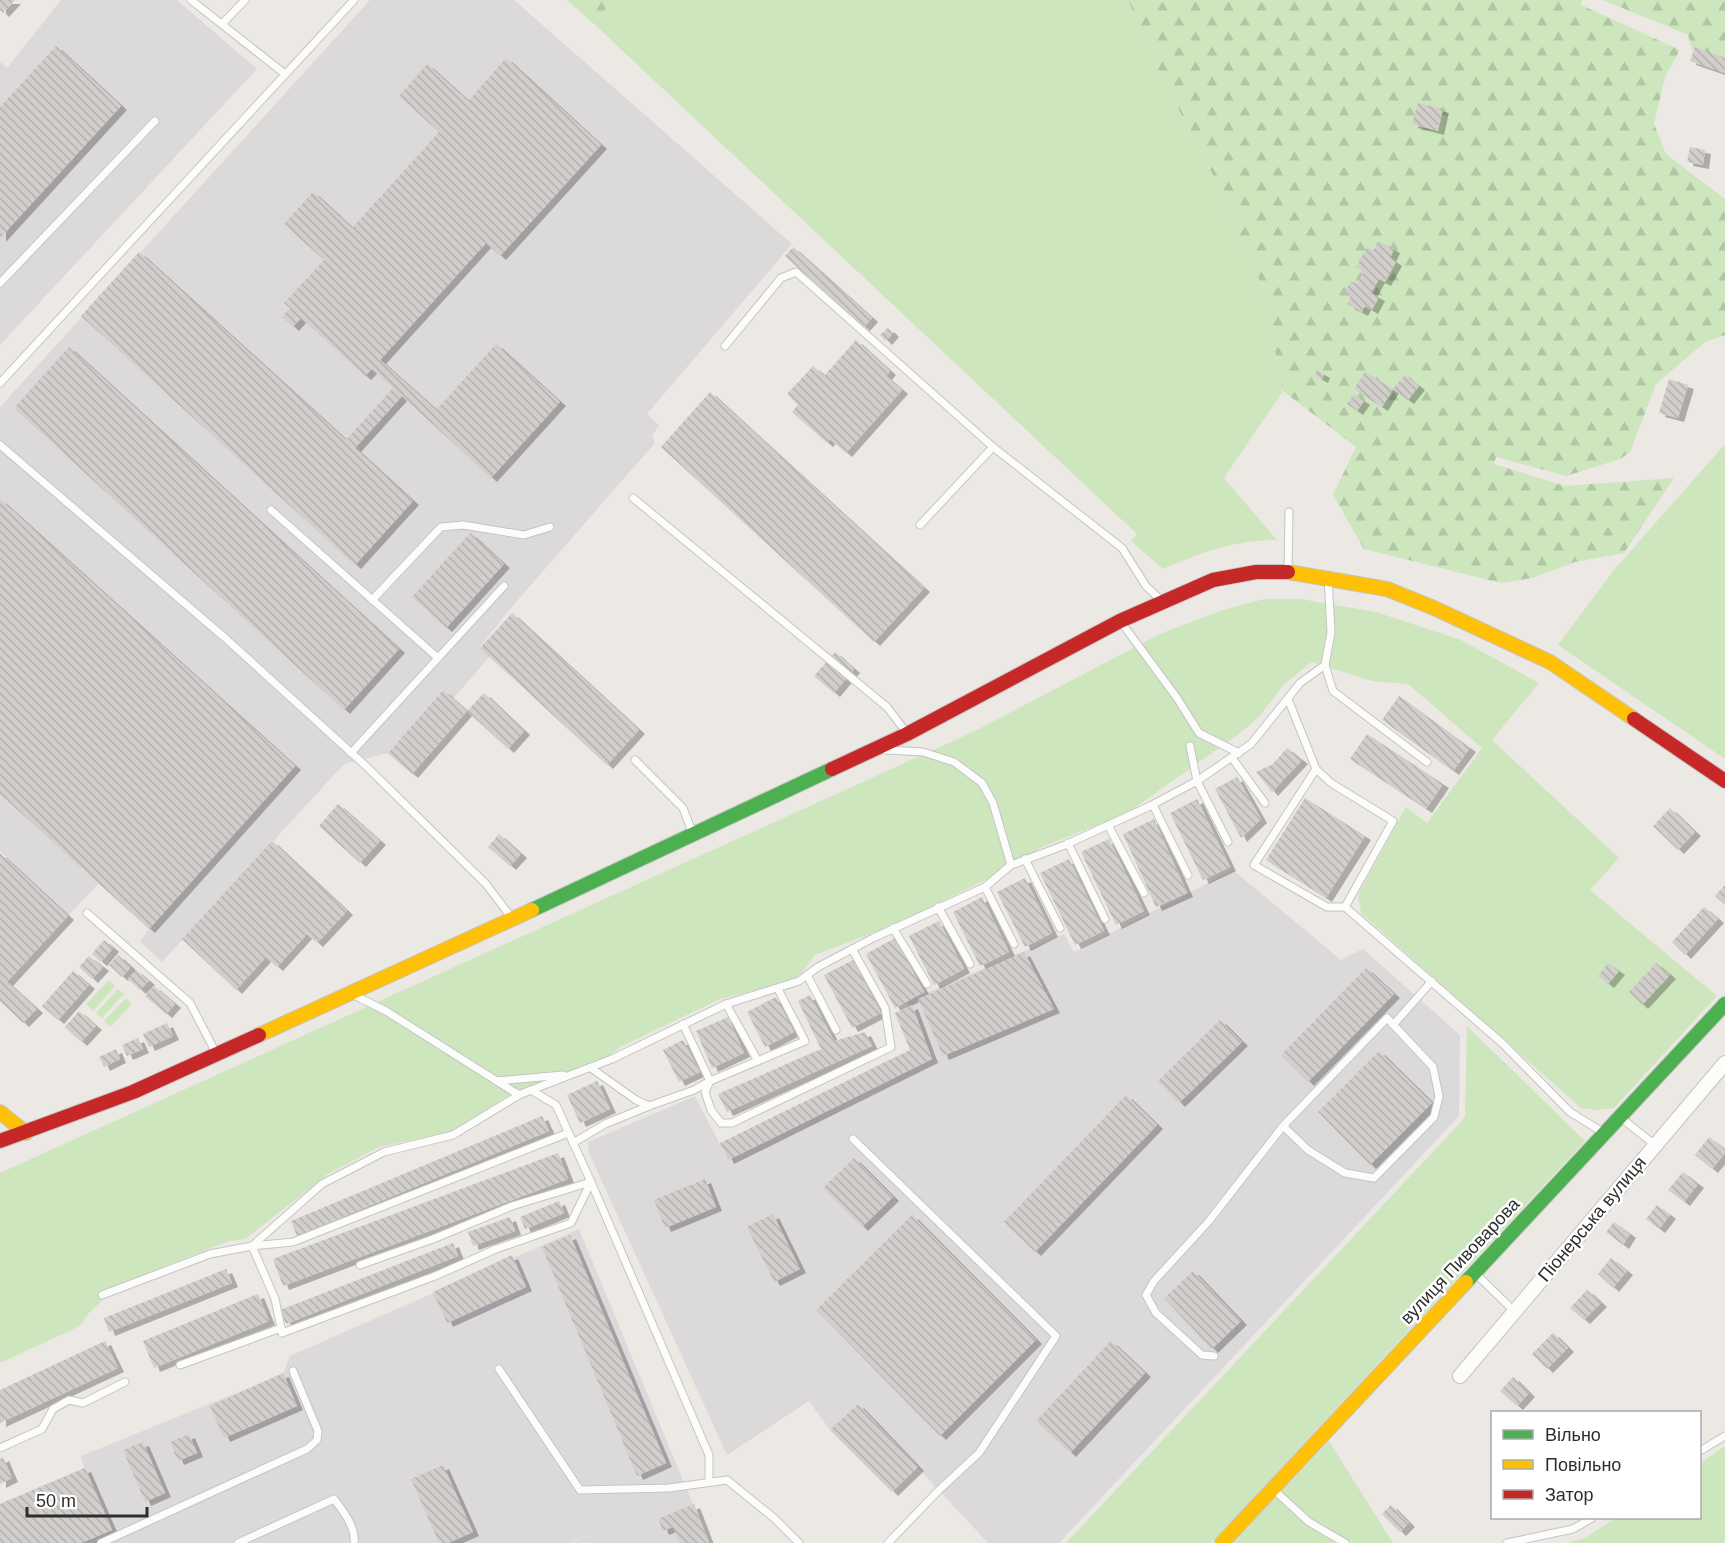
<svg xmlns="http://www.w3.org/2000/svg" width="1725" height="1543" viewBox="0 0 1725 1543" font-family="Arial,sans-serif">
  <defs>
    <pattern id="forest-firs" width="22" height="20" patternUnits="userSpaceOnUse" patternTransform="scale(1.5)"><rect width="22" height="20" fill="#cee6be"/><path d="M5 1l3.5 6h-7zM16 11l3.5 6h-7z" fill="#b1c6a4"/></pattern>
    <pattern id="building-back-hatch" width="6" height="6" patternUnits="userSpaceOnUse" patternTransform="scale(1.5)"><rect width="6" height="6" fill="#d1cecb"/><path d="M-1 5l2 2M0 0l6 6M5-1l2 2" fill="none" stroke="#b4b1af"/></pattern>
    <filter id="shadow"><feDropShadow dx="6" dy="4" stdDeviation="0" flood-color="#0004"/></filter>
  </defs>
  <rect width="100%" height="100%" fill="#ece8e4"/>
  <g fill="#dcd9db">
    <path d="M61,0h116l80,69 -257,276v-283l7,6z"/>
    <path d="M370,0h144l278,244 -145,170 12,11 -7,11 3,7 -145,166 -30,38 10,9 -37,43 -10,-9 -55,63 -44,11 -182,198 -22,-21 9,-12 -50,-46 -31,33 -68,-65v-444z"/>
    <path d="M1233,870l108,90 22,-11 97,86 -1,81 -400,427h-71l-70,-75 -26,24 -62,-62 -21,-29 -82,54 -138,-302 -1,-11 107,-46 33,64 204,-101 -25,-58 157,-67 10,18z"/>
    <path d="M579,1229l130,314h-136l21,-10 -24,10h-570v-39l84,-36 -3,-12 202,-82 7,-18z"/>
  </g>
  <g fill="#cee6be">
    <path d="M613,0h515l32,73 55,106 47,107 21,105 -59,87 53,62c-39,-1 -78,13 -114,29l-32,-28 6,-7 -543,-510z"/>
    <path d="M1725,444v315l-167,-114 56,-75z"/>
    <path d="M1264,599h37l75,13 85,28 78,43 -47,57 127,118 -29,32 127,106 -103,112 -18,2 -15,-2 -220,-195 -3,-18 48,-88 21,16 55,-75 -74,-64 -36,-3 -60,-19 -28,22 -25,33 -20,17 -112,79 -87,35 -57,33 -82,41 -86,33 -14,18 -12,9 -69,17 -100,48 -8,7 -22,11 -80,30 -59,37 -72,15 -51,27 -83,65 -16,2 -44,17 -68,28 -29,28 -8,12 -80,37v-190l973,-441 189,-99 61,-23z"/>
    <path d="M109,980l6,6 -22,25 -7,-7z"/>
    <path d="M118,989l6,5 -22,24 -6,-5z"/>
    <path d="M126,998l6,6 -22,23 -6,-6z"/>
    <path d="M1467,1026l118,115 -374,402h-145l394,-420 5,-7z"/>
    <path d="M1329,1441l64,102h-160z"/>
    <path d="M1725,1446v97h-159l19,-5 31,-20h84v-55z"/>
  </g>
  <g fill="url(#forest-firs)">
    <path d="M567,0h46l-19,24z"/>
    <path d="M1128,0h454l-1,5 99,45 -15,27 -11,47 12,30 59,45v136l-20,7 -49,42 -26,68 -10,7 -54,17 -70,-19 -2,7 71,22 109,-8 -50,75 -49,9 -43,16 -31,5 -137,-34 -31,-54 23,-48 -73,-56 -21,-105 -47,-107 -55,-106z"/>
    <path d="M1603,0h122v73l-29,-10 -8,-28z"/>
  </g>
  <g fill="url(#building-back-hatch)" filter="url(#shadow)">
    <path d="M0,0h15l-12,13 -3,-3z"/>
    <path d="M56,46l65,60 -121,132v-131z"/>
    <path d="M1695,47l30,11v15l-35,-12z"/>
    <path d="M506,58l95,87 -101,111 -14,-13 -106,117 56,50 60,-66 64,58 -69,76 -89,-82 -47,52 58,53 -58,64 -274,-249 58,-64 207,188 47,-52 -21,-19 -7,7 -64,-58 -8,9 -11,-10 8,-9 -6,-5 40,-43 -40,-36 29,-32 39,36 87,-96 -40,-36 28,-32 41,37z"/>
    <path d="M1418,103l25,6 -5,22 -26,-7z"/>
    <path d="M1690,147l15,3 -2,15 -16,-3z"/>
    <path d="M1378,241l16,8 -4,9 6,4 -11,20 -6,-3 -8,14 8,4 -7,13 -7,-4 -3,6 -15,-8 4,-7 -7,-4 7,-12 6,3 7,-13 -8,-4 11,-20 6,4z"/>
    <path d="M793,247l79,71 -8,9 -79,-71z"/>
    <path d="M888,328l5,5 -7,8 -6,-6z"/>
    <path d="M856,340l34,31 -4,5 16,14 -56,63 -16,-14 -3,4 -35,-31 6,-7 -11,-11 26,-28 11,10z"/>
    <path d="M69,347l330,302 -55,61 -330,-302z"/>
    <path d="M1317,370l7,4 -2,5 -7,-4z"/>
    <path d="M1365,372l28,17 -11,18 -28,-18z"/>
    <path d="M1405,375l14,11 -11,14 -15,-11z"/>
    <path d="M1669,379l19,6 -10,33 -19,-5z"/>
    <path d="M710,392l214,196 -50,54 -213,-195z"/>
    <path d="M1354,394l10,7 -7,10 -10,-7z"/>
    <path d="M0,499l295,267 -146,163 -149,-135z"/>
    <path d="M470,533l34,31 -58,64 -34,-31z"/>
    <path d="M512,613l127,117 -32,35 -127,-117z"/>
    <path d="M835,652l19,17 -20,24 -20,-17z"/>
    <path d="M443,690l24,21 -55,63 -24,-21z"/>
    <path d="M484,693l40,38 -16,18 -41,-38z"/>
    <path d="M1399,696l71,52 -17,23 -71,-51z"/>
    <path d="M1367,734l76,50 -17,25 -76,-50z"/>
    <path d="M1287,748l15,12 -30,32 -16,-20 17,-8z"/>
    <path d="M1237,777l24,42 -20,19 -26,-49z"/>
    <path d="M1305,798l60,38 -39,62 -60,-38z"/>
    <path d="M1197,799l33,68 -27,13 -33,-67z"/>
    <path d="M338,804l42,37 -20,22 -41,-37z"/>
    <path d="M1670,808l25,24 -17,18 -25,-24z"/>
    <path d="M1154,819l33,74 -31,14 -33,-73z"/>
    <path d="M499,834l22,20 -11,12 -22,-19z"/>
    <path d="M1109,839l35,72 -28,14 -35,-73z"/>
    <path d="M272,841l75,70 -30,32 -10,-9 -30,33 -11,-10 -30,33 -54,-51z"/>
    <path d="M0,853l68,63 -61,66 30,27 -14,14 -23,-22z"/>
    <path d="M1069,859l35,72 -29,14 -35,-72z"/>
    <path d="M1025,878l27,55 -27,14 -28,-55z"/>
    <path d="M1725,885v20l-10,-9z"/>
    <path d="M982,897l27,55 -29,14 -27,-54z"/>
    <path d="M1704,907l14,12 -33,36 -13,-13z"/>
    <path d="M939,921l25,48 -30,16 -25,-49z"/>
    <path d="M895,938l29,54 -29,16 -29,-54z"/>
    <path d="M104,940l9,8 -12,14 -9,-8z"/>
    <path d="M1024,952l30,57 -111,47 -25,-57z"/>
    <path d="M118,955l13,12 -9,10 -13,-12z"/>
    <path d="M89,956l14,11 -11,12 -13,-12z"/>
    <path d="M853,960l28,53 -29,15 -28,-53z"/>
    <path d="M1608,963l11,8 -11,13 -10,-8z"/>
    <path d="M1656,963l14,12 -28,30 -13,-13z"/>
    <path d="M1366,968l28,26 -86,88 -27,-27z"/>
    <path d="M136,970l13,11 -9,9 -12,-11z"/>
    <path d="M73,971l16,14 -31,35 -16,-14z"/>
    <path d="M154,986l21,18 -9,10 -21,-18z"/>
    <path d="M810,995l24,46 31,-9 7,14 -145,66 -9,-18 103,-45 -23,-48z"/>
    <path d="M776,997l18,35 -29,15 -18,-35z"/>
    <path d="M912,1005l20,54 -204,101 -8,-17 190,-93 -15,-37z"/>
    <path d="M79,1011l17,15 -15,16 -16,-15z"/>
    <path d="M728,1017l16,36 -32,15 -16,-37z"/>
    <path d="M1220,1020l22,22 -63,61 -21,-22z"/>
    <path d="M167,1023l6,13 -24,11 -6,-13z"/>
    <path d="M138,1038l5,11 -16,7 -5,-11z"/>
    <path d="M683,1040l17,32 -21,10 -16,-32z"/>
    <path d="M116,1049l4,10 -16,8 -5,-10z"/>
    <path d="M1379,1051l53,52 -62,62 -52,-53z"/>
    <path d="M597,1081l13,28 -30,14 -13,-28z"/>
    <path d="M1126,1095l31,30 -122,127 -31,-30z"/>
    <path d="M542,1116l7,15 -252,105 -6,-15z"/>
    <path d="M1709,1137l16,12v4l-13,16 -17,-14z"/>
    <path d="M558,1153l10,26 -285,107 -10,-27z"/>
    <path d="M854,1158l39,39 -31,30 -39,-39z"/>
    <path d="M1683,1172l15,12 -14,18 -16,-12z"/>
    <path d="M705,1179l11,28 -51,21 -11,-28z"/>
    <path d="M559,1201l5,12 -39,16 -5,-12z"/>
    <path d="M1657,1205l13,10 -11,14 -13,-10z"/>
    <path d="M773,1214l27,55 -26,13 -27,-55z"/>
    <path d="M912,1215l124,125 -96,96 -124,-126z"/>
    <path d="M510,1217l5,14 -42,15 -5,-14z"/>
    <path d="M1614,1222l16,12 -7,11 -17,-13z"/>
    <path d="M570,1235l96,228 -29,13 -95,-229z"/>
    <path d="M453,1243l5,13 -172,68 -6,-14z"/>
    <path d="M512,1255l14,32 -79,36 -14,-31z"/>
    <path d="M1611,1258l16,13 -14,17 -15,-14z"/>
    <path d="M226,1269l6,14 -123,49 -5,-14z"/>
    <path d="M1193,1271l48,50 -29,28 -48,-51z"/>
    <path d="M1587,1290l14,13 -17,17 -14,-12z"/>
    <path d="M258,1294l11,27 -115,47 -11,-27z"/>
    <path d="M1553,1333l15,15 -21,21 -15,-15z"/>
    <path d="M105,1341l13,27 -118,55v-33z"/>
    <path d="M1111,1341l34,32 -75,80 -34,-32z"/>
    <path d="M283,1373l14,33 -73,32 -14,-32z"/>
    <path d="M1513,1377l16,16 -12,13 -17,-15z"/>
    <path d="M858,1404l60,63 -26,25 -62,-62z"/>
    <path d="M189,1434l8,19 -19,8 -8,-19z"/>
    <path d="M143,1442l22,51 -20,9 -22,-52z"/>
    <path d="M3,1457l9,21 -12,6v-25z"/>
    <path d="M443,1465l30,67 -25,11h-9l-28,-64z"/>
    <path d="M85,1468l27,62 -31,13h-81v-39z"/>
    <path d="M694,1504l15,39h-29l-7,-16 -10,4 -5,-12z"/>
    <path d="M1391,1505l18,18 -9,9 -18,-18z"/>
  </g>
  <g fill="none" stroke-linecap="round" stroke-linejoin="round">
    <g stroke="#c5c4c5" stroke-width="9">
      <g id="lane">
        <path d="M191,0l94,74"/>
        <path d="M222,24l23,-24"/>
        <path d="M0,283l155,-162"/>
        <path d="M725,346l56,-68 15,-6 197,175 129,101 24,38 16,15"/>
        <path d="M0,383l354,-383"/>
        <path d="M0,445l224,192 143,130 119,117 25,33"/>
        <path d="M633,498l254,209 19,25"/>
        <path d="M271,510l167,148"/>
        <path d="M920,525l73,-78"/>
        <path d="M1288,570l1,-58"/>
        <path d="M372,600l69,-73 22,-2 61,10 26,-8"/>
        <path d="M1121,622l56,76 22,35 40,20"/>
        <path d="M1325,665l8,26 94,71"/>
        <path d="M1288,699l28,70 -62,96 73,42h18l157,136 68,69 34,21"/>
        <path d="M1190,746l7,35 31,61"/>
        <path d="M886,750l37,2 31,10 28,21 11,20 18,62"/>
        <path d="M351,753l153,-167"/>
        <path d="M1232,758l33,45"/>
        <path d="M635,760l48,48 10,26"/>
        <path d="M1316,769l15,14 62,38 -48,86"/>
        <path d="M1153,805l35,70"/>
        <path d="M1108,825l36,68"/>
        <path d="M1068,843l37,76"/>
        <path d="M1025,859l35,69"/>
        <path d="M985,887l29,57"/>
        <path d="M938,907l32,57"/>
        <path d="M87,913l103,90 26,50"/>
        <path d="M893,928l34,56"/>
        <path d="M807,975l29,55"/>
        <path d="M354,995l32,16 133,84"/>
        <path d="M726,1004l32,57"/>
        <path d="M683,1024l27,57 95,-40 -27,-52"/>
        <path d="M1393,1025l39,-44"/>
        <path d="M591,1068l45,32 13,6 45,-16 16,-9"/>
        <path d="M497,1081l66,-6"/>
        <path d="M710,1081l-5,11 6,18 10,13h11l159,-76 -6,-39 -33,-59"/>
        <path d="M531,1090l81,-31 114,-55 73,-23 19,-14 55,-29 112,-51 26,-22 54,-20 85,-39 47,-25 54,-37 49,-61 25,-18 6,-33 -3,-54"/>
        <path d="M1620,1117l35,28"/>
        <path d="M853,1139l203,197 -77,117 -40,37 -51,53"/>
        <path d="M573,1143l32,-19 44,-18"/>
        <path d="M252,1246l41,-4 275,-109"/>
        <path d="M360,1265l73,-26 79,-33 79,-24 118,273v27"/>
        <path d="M1476,1274l38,37"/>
        <path d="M102,1295l108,-41 42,-8 23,53 7,34 153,-57 61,-27 75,-26 20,-41 -35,-77 -25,-15 -12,5 -66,40 -69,17 -62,32 -70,62"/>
        <path d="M1214,1356l-12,-1 -46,-42 -10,-18 8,-14 55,-60 74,-95 25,24 37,23 29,5 60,-61 5,-21 -6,-29 -46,-49 -104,108"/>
        <path d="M180,1365l101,-37"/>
        <path d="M499,1369l81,121 89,-2 58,-8 47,38 25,25"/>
        <path d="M0,1448l42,-19 11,-20 16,-9 14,3 42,-21"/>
        <path d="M1700,1451l25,-15"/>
        <path d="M1273,1489l36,33 36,21"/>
        <path d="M101,1543l206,-94 10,-9 1,-9 -25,-60"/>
        <path d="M238,1543l96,-44c9,12 22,28 20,44"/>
        <path d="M1507,1543l66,-14 19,-11"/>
      </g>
    </g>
    <g stroke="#c5c4c5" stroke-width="16">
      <path id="street" d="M1460,1376l265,-313"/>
    </g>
    <g stroke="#c5c4c5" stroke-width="16">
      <g id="fast">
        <path d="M532,910l300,-141"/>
        <path d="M1466,1282l259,-278"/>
      </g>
    </g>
    <g stroke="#c5c4c5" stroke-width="16">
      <g id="slow">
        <path d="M1288,572l99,17 47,19 116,54 84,57"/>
        <path d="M259,1035l273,-125"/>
        <path d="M0,1112l26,21"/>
        <path d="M1222,1543l244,-261"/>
      </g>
    </g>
    <g stroke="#c5c4c5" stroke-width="16">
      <g id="jam">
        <path d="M1634,719l91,62"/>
        <path d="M832,769l75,-35 213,-113 93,-41 43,-8h32"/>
        <path d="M0,1141l133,-49 126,-57"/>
      </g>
    </g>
    <use href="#lane" stroke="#fcfcfb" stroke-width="7"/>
    <use href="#street" stroke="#fcfcfb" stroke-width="14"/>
    <use href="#fast" stroke="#4caf50" stroke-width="14"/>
    <use href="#slow" stroke="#ffc107" stroke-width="14"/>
    <use href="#jam" stroke="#c62828" stroke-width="14"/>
  </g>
  <g text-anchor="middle" stroke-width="5" stroke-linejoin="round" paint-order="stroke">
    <g font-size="18" fill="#2e2e2e" stroke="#fff">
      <text transform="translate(1592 1219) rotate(-50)" y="6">Піонерська вулиця</text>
      <text transform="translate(1460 1261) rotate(-47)" y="6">вулиця Пивоварова</text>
    </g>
  </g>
  <rect x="1491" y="1411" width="210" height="108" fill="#ffffff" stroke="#ababab" stroke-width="1.5"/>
  <rect x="1503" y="1430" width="30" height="9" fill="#4caf50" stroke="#ababab" stroke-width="1.5"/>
  <text x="1545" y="1441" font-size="18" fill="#2e2e2e">Вільно</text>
  <rect x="1503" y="1460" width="30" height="9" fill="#ffc107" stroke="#ababab" stroke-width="1.5"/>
  <text x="1545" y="1471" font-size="18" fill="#2e2e2e">Повільно</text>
  <rect x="1503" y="1490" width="30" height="9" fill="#c62828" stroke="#ababab" stroke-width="1.5"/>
  <text x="1545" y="1501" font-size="18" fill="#2e2e2e">Затор</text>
  <path d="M27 1507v9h120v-9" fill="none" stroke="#2e2e2e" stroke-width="3"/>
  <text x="36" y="1507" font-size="18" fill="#2e2e2e" stroke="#ffffff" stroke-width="4.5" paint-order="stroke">50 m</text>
</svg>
